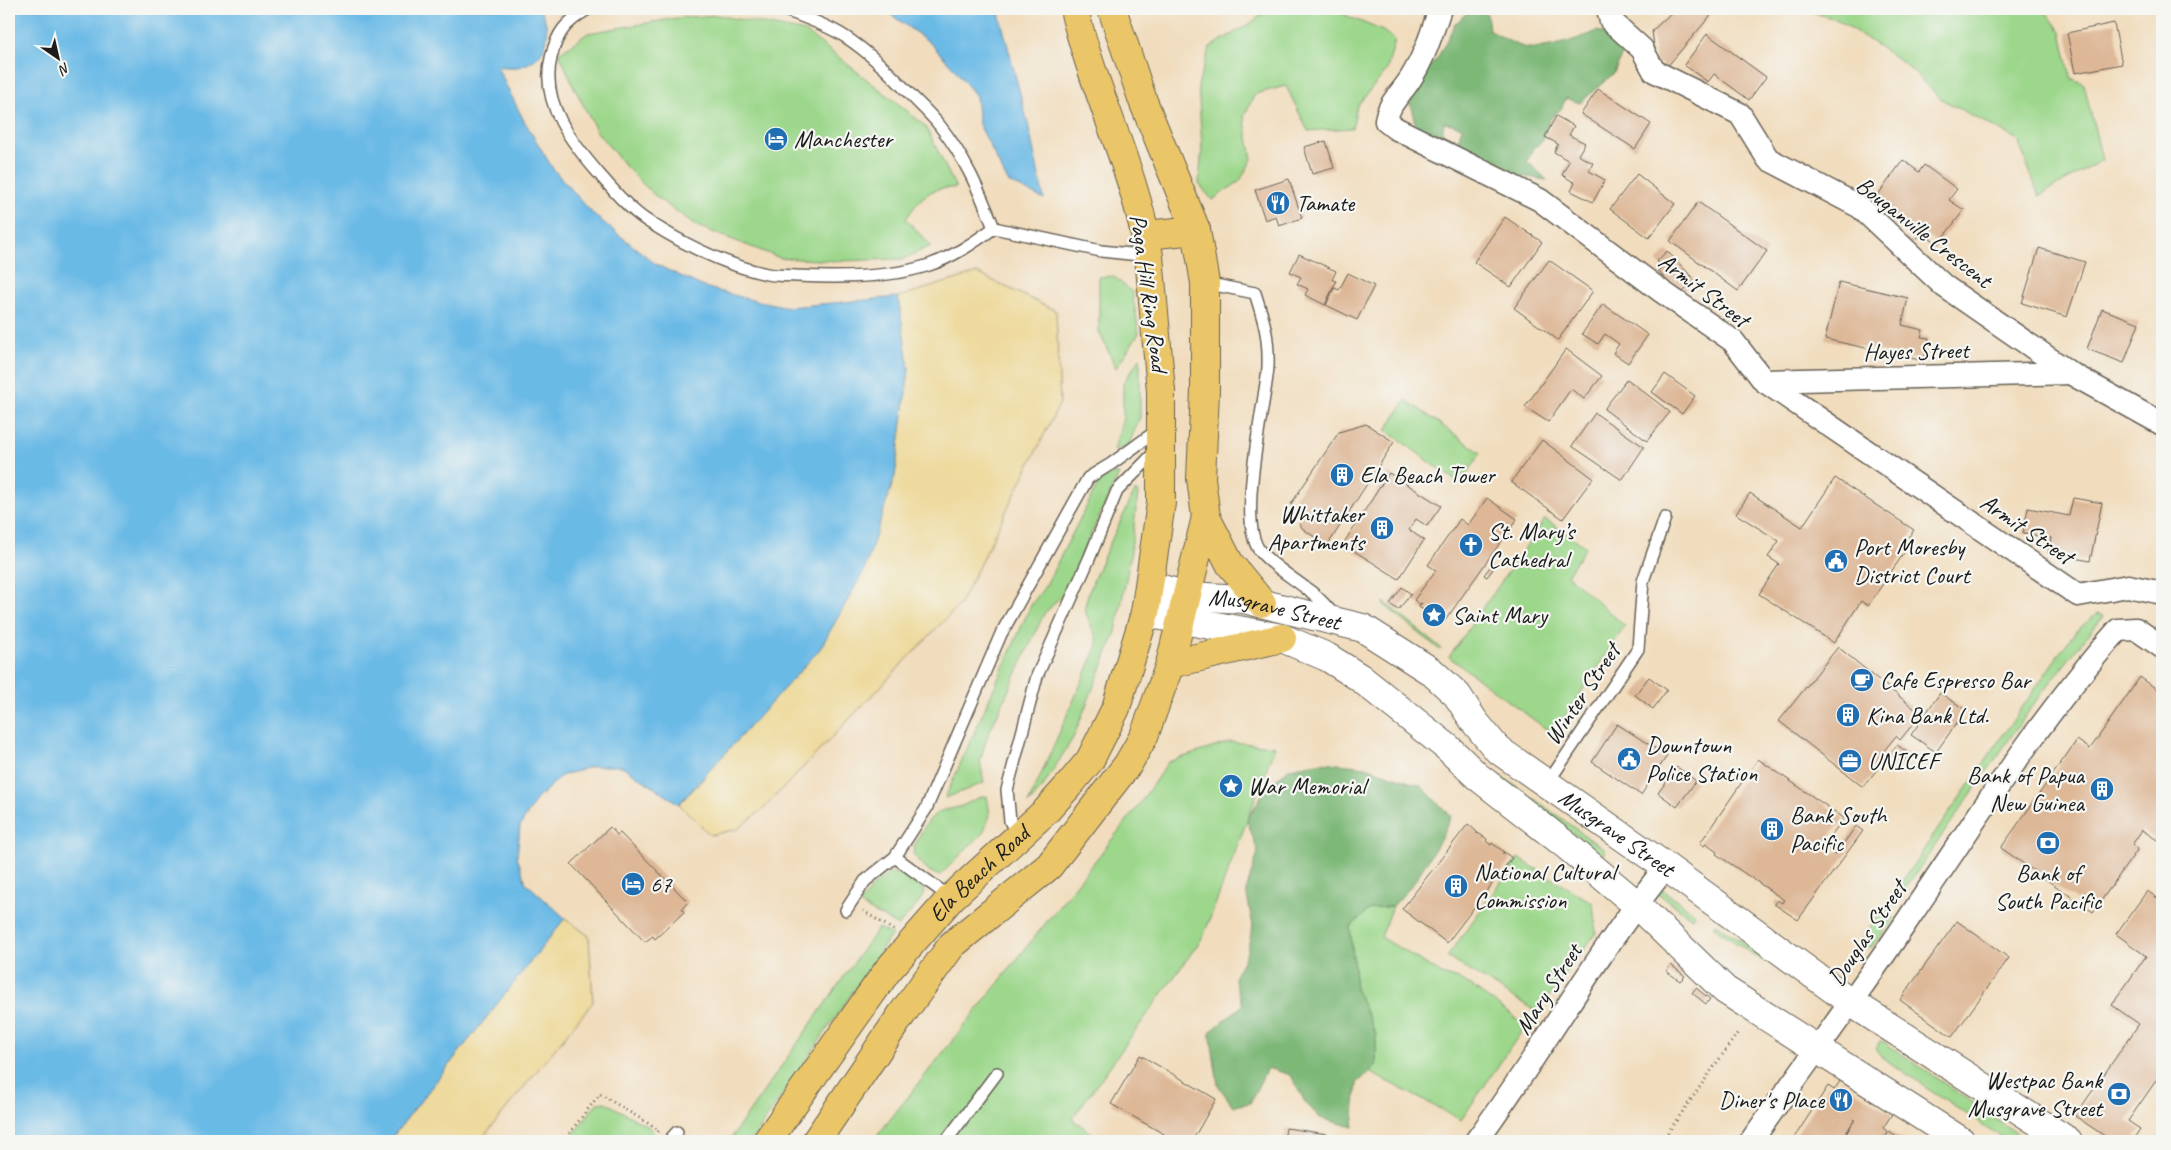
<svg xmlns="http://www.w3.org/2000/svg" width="2171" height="1150" viewBox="0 0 2171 1150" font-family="Caveat,sans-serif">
  <rect width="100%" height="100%" fill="#f6f6f2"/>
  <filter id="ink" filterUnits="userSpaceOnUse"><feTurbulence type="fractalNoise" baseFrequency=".02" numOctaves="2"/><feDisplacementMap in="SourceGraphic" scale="10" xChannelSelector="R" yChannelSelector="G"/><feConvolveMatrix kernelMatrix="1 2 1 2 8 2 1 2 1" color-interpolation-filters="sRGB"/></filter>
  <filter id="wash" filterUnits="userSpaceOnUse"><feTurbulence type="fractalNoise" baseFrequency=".0096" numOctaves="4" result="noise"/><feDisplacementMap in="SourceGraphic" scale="20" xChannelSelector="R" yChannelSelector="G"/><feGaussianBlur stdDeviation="1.12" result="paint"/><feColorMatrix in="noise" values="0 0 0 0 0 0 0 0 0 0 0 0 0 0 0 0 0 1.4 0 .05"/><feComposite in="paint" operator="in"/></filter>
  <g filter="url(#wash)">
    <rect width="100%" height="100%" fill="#f1ddbe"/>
    <g fill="#9cd78b" stroke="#5c7a54">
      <path d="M1269,9h78l-2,6 38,16 12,9 -8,30 -30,36 -5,22 -44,3 -22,-45 -31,8 -11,22 8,43 -12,22 -28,19 -13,-16 3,-38 -4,-61 12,-38 41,-24z"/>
      <path d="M1803,9h241l17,23 10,46 13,6 18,76 -63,36 -21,-56 -77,-41 -37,-36 -66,-43z"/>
      <path d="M717,15l89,17 99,77 21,18 30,61c-28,-1 -35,9 -50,31l25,27 -28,13 -66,2 -57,-3 -83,-32 -41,-29 -28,-28 -31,-37 -24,-47 -14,-32 29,-20 89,-15z"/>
      <path d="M1113,276l19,16 7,41 -23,35 -17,-36v-55z"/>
      <path d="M1140,358v59l-12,30 -14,3 9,-32v-35z"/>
      <path d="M1406,400l75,53 -21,31 -74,-54z"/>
      <path d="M1109,474h10l-55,119 -20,21 -57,123 -7,24 4,22 -39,15 86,-193 15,-20 52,-101z"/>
      <path d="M1135,491l3,2 -8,65 -14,74 -43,106 -31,50 -14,16 70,-159c-2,-13 -11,-25 -13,-36 -1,-17 41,-98 50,-118z"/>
      <path d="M1545,519l41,28 -19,28 58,51 -72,108 -104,-77z"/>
      <path d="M1384,602l57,46 -1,2 -57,-46z"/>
      <path d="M2097,614l6,2 -65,82 -152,218 9,3 -23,28 -13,5 -3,-4 4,-6 201,-291 15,-20z"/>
      <path d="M1230,742l45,4 -72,191 -131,182 31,22h-230l263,-332 32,-47z"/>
      <path d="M1497,774l22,14 86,62v4h-4l-105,-76z"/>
      <path d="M987,796l3,19 -7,18 -44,43 -12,-6 -14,-16c1,-12 15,-37 26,-42 7,-4 16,-3 23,-6 9,-4 14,-9 25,-10z"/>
      <path d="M1518,858l75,45 3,30 -59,79 -90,-55z"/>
      <path d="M890,873c14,0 27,7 35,19l-8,13 -19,21 -39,-22 14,-18z"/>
      <path d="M1659,887l36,27v1l-3,3 -36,-26z"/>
      <path d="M1393,906l-12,31 61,37 22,7 62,44 -65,95 -92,-48 7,-6v-31l-20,-46 -6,-62 20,-18z"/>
      <path d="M1716,924l51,34v2l-3,2 -48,-33 -2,-2z"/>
      <path d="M878,928l14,6 -140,206 -23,1z"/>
      <path d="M1880,1041l4,1 144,99h-21l-127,-85 -5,-7z"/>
      <path d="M605,1102l44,25 5,6 -6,8h-80l29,-38z"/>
    </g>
    <g fill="#7db877" stroke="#4c6a4a">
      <path d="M1471,9h10l6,5 2,16c11,6 26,16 39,18 16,2 55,-10 69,-17l14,5 11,18 -8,19 -34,30 -14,-5 -5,11 -12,11 -7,21 -8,7 -7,13 20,19 -33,-5 -5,-5 -52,-25 5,-18 -18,-5 -4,22 -13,-5 -12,-16 -5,-20 11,-26 17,-20 17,-33z"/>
      <path d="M1322,762l44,5 55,19 30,30 -9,21 -29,47 -20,22 -23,3 -20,18 6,62 20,46v31l-19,17 -4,44 -33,-9 -15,-16 -14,-27 -24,-7 -17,35 -17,3 -15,-21 -8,-53 33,-27 -9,-27 12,-23 7,-29 -7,-35 12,-39 -11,-32 19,-32 24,-20z"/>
    </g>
    <g fill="#eeda9e" stroke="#857b5d">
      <path d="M977,273l79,38 4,92 -100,201 -196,204 -26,21 -28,6 -31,-31 22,-22 194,-306 14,-107 -11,-72z"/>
      <path d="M565,918l24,18 4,66 -113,139h-91z"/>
    </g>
    <g fill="#6bbae6" stroke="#446b81">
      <path d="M9,9h531c14,24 8,52 -23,58 -6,1 -14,-1 -20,0l26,52 30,50 41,46 63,50 47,22 44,12 41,8 109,-10 11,72 -14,107 -31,95 -44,78 -141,155 -57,-38h-29l-32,10 -25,24 -16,26 -3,31 9,26 39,35 -176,223h-380z"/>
      <path d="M883,9h115l30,115 16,75 -36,-17 -29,-58 -3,-28 -24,-30 -23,-24z"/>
    </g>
    <g id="blocks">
      <g fill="#ddb796">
        <path d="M1675,9h41l-50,59 -10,-7 -4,-30z"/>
        <path d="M2114,23l8,41 -47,9 -8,-40z"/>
        <path d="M1707,34l59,43 -17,23 -35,-26 -6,8 -24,-17z"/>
        <path d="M1598,89l53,35 -16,25 -54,-35z"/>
        <path d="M1556,116l18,10 -5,9 16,8 -7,12 15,8 -4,8 16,9 -12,22 -22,-11 4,-8 -13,-8 7,-14 -15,-9 4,-8 -13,-7z"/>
        <path d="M1326,141l8,27 -22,6 -8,-27z"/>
        <path d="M1903,160l16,12 5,-7 33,24 -8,11 15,10 -26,34 -16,-12 -6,8 -27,-19 5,-7 -19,-15z"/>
        <path d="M1637,174l38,30 -26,34 -39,-29z"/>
        <path d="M1289,179l13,39 -23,8 -3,-10 -11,4 -10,-30z"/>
        <path d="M1698,202l69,49 -29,40 -68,-50z"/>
        <path d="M1505,217l37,25 -31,45 -37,-25z"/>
        <path d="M2039,248l46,14 -18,55 -45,-14z"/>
        <path d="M1667,251l28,29 -15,15 -22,-24 4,-4 -5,-6z"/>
        <path d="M1299,254l37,17 -4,9 4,1 -11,24 -20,-10 3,-6 -11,-5 4,-7 -11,-5z"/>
        <path d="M1549,260l44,31 -35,49 -44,-32z"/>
        <path d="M1348,273l26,13 -17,34 -31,-15 8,-17 5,2z"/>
        <path d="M1839,282l69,16 -6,27 21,5 -2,7 8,1 -5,23 -99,-22z"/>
        <path d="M1603,304l45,31 -20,28 -15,-10 6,-9 -14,-10 -7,10 -16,-10z"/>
        <path d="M2102,309l37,14 -15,40 -37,-14z"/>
        <path d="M1566,349l36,27 -18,23 -13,-10 -23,33 -23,-15z"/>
        <path d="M1665,374l30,22 -13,18 -30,-22z"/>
        <path d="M1627,379l43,33 -23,29 -43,-32z"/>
        <path d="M1595,413l49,34 -22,33 -50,-34z"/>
        <path d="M1366,424l28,18 -67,104 -25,-18 -11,-24 48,-72z"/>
        <path d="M1542,440l51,38 -30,41 -52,-37z"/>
        <path d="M1389,473l52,33 -14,20 -11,-7 -7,11 15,10 -25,39 -56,-35z"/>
        <path d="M1835,478l79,52 -10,14 4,3 -40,59 -7,-5 -27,42 -75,-49 20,-30 -11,-7 11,-16 -43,-27 14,-21 52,34z"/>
        <path d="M1487,498l30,21 -73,103 -4,-3 2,-2 -11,-8 -3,4 -9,-6 3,-4 -3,1 -5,-4 22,-30 -8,-5 32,-46 8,6z"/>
        <path d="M2073,498l29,5 -12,58 -42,-8 3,-15 -28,-5 5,-25 41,8z"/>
        <path d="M1490,567l3,2 -6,8 -3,-2z"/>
        <path d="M1402,587l9,7 -13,16 -8,-6z"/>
        <path d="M1838,647l83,67 -21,26 -4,-4 -17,21 5,4 -21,26 -84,-66z"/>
        <path d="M1649,677l18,13 -14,19 -18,-14z"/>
        <path d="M2140,677l22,16v139l-5,8 -15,-10 -10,15 6,4 -45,63 -92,-64 76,-108 13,9z"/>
        <path d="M1940,693l26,17 -30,42 -25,-17z"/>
        <path d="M1617,724l50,32 -26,39 -49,-33z"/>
        <path d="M1897,745l13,9 -14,17 -12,-11z"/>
        <path d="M1758,759l86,59 -18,24 -1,-1 -6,9 4,-5 13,9 20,-28 7,5 -65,89 -24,-16 3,-4 5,3 2,-3 -68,-46 1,-2 -11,-8 -2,2 -4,-3z"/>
        <path d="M1677,767l19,14 -19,26 -19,-14z"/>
        <path d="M1468,824l9,8v2l1,-1 9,6 -1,2 5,4 1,-2 11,8v3l1,-2 8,6 -65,85 -45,-34z"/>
        <path d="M610,827l7,8 3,-2 68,69 -6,7 2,3 -29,27 -2,-3 -8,6 -74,-78z"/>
        <path d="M2147,891l15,10v171l-34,49 12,8 -8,12h-20l-37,-25 64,-92 -27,-19 34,-49 -30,-22z"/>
        <path d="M1957,921l52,37 -57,79 -52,-37z"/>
        <path d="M1671,965l14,11 -5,5 -14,-10z"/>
        <path d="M1696,988l14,11 -4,5 -14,-11z"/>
        <path d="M1140,1055l76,44 -24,42h-16l-65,-37z"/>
        <path d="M1840,1081l52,33 -9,14 4,3 -7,10h-38l13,-22 -13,20 -6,-4 -2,2 7,4h-49l36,-55 6,4z"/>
        <path d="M1286,1128l41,6 -1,7h-42z"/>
        <path d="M1889,1131l16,10h-22z"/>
      </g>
    </g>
  </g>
  <g filter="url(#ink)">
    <use href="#blocks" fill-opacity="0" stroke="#676055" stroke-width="1"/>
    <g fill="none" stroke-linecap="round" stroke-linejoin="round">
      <g stroke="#676055" stroke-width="14">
        <g id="service">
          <path d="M588,9c-22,13 -31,23 -37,49 -11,45 21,85 49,117 14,16 31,36 49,47 36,23 76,43 118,52 9,2 20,1 30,2 39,2 94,2 132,-11 24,-8 44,-22 65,-37"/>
          <path d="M782,9c20,7 39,14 57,24 24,14 45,34 64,54 12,13 26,25 37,39 24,30 40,66 54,102"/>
          <path d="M994,228l107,23 48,5"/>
          <path d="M1205,283l50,10c9,28 14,43 13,74 -3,39 -32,155 -8,184 12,15 32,26 47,38 11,7 19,17 27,26"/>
          <path d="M1553,775l85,-126 5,-68 22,-63"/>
          <path d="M1018,837l-8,-16 -3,-31 30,-114 52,-117 28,-68 40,-41"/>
          <path d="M895,857l56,41"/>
          <path d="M846,910l19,-29 30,-24 31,-48 75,-175 87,-156 23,-14 48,-35"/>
          <path d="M669,1141l8,-9"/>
          <path d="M946,1141l51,-68"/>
        </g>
      </g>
      <g stroke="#676055" stroke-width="25">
        <g id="minor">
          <path d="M1440,9c-8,23 -15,47 -29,69 -9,15 -23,25 -25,43l9,7 145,72 121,91 72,50 31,40 314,214 50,-9 34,7"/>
          <path d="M1608,9l3,12 31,28 12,22 86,43 28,45 92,48 84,79 126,87 92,51"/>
          <path d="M1764,381l306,-8"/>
          <path d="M1476,1141c66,-89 120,-188 190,-274"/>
          <path d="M1751,1141c53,-75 109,-149 160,-226 66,-97 129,-197 207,-285l18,-1 26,18"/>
        </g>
      </g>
      <g stroke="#676055" stroke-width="30">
        <g id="tertiary">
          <path id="s1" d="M1151,586l37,10 55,3 120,29 69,44 25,23 17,26 23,28 169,118 186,136 216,138"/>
          <path d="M1145,613l137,25 45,19 32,20 89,71 29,28 90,70 69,58 89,86 236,151"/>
        </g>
      </g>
      <g stroke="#676055" stroke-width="30">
        <g id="trunk">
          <path d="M1112,9l31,92 53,129 9,53v108l-4,87 5,39 24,47 32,39"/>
          <path d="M1146,235l50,-5"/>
          <path d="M1170,664l112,-26"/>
          <path id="s2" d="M767,1141l121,-171 63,-72 95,-87 25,-28 19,-23 26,-52 29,-95 16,-110v-112l-12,-135c-13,-85 -55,-163 -75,-247"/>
          <path d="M816,1141l86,-127 50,-69 97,-79 79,-102 16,-28 26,-72 36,-147"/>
        </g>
      </g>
      <g stroke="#676055" stroke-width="3" stroke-dasharray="1 4" stroke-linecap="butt">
        <path d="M863,911l31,19"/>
        <path d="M563,1141l37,-47 59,36 -1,2"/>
        <path d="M1662,1141l77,-110"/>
      </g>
      <use href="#service" stroke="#fff" stroke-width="11"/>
      <use href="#minor" stroke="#fff" stroke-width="22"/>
      <use href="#tertiary" stroke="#fff" stroke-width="28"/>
      <use href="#trunk" stroke="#ebc669" stroke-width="28"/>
    </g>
  </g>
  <defs>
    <g id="hotel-disc" transform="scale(1.25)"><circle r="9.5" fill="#1f6fb2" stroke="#f6f6f2"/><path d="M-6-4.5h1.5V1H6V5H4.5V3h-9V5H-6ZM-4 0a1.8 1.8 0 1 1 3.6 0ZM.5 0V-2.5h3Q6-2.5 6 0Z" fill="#fff"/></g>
    <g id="restaurant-disc" transform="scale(1.25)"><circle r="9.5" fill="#1f6fb2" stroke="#f6f6f2"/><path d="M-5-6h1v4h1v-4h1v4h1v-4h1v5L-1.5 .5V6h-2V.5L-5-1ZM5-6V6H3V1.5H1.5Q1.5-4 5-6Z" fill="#fff"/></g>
    <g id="building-disc" transform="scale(1.25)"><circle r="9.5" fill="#1f6fb2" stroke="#f6f6f2"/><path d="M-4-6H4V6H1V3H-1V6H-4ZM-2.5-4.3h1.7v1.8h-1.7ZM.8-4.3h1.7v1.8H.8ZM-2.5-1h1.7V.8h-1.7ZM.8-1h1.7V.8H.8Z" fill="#fff"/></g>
    <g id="church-disc" transform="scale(1.25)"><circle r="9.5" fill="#1f6fb2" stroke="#f6f6f2"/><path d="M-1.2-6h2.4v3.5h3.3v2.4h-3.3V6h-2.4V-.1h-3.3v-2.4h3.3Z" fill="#fff"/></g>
    <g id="civic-disc" transform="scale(1.25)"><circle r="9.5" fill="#1f6fb2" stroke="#f6f6f2"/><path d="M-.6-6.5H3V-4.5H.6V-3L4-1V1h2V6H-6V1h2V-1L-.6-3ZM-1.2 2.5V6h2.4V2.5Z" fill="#fff"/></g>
    <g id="sight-disc" transform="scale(1.25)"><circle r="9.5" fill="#1f6fb2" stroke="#f6f6f2"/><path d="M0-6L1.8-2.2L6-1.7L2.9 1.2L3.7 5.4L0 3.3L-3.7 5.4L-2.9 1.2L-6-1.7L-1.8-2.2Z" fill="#fff"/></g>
    <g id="cafe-disc" transform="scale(1.25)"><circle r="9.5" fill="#1f6fb2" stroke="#f6f6f2"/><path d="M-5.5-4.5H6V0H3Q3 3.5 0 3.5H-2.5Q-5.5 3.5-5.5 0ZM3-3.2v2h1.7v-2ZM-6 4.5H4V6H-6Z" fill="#fff"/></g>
    <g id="office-disc" transform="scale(1.25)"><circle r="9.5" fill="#1f6fb2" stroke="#f6f6f2"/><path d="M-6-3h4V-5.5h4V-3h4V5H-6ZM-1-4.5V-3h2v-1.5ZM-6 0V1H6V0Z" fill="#fff"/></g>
    <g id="bank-disc" transform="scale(1.25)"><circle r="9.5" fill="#1f6fb2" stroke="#f6f6f2"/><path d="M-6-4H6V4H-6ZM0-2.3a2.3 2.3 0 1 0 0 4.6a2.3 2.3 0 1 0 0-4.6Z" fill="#fff"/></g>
  </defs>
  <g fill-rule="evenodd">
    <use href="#hotel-disc" x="776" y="139"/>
    <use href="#restaurant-disc" x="1278" y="203"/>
    <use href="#building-disc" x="1342" y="475"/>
    <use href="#building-disc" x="1382" y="528"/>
    <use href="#church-disc" x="1471" y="545"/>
    <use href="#civic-disc" x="1836" y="561"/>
    <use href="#sight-disc" x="1434" y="615"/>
    <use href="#cafe-disc" x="1862" y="680"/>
    <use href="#building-disc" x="1848" y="715"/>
    <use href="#civic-disc" x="1629" y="759"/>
    <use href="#office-disc" x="1850" y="761"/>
    <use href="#sight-disc" x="1231" y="786"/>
    <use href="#building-disc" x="2102" y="789"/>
    <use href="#building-disc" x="1772" y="829"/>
    <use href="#bank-disc" x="2048" y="843"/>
    <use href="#hotel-disc" x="633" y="884"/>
    <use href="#building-disc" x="1456" y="886"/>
    <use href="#bank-disc" x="2119" y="1094"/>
    <use href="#restaurant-disc" x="1841" y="1100"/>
  </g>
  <g text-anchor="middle" stroke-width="4.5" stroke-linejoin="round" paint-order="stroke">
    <g font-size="24" fill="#1c1c1c" stroke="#f6f6f2" text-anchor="start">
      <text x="794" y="147">Manchester</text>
      <text x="1296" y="211">Tamate</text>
      <text x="1360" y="483">Ela Beach Tower</text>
      <text x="1364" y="522" text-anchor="end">Whittaker<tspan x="1364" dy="28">Apartments</tspan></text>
      <text x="1488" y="539">St. Mary’s<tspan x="1488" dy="28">Cathedral</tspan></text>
      <text x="1854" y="555">Port Moresby<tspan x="1854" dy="28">District Court</tspan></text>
      <text x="1452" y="623">Saint Mary</text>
      <text x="1880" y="688">Cafe Espresso Bar</text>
      <text x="1866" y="723">Kina Bank Ltd.</text>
      <text x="1646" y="753">Downtown<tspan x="1646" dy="28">Police Station</tspan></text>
      <text x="1868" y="769">UNICEF</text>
      <text x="2084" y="783" text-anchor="end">Bank of Papua<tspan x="2084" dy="28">New Guinea</tspan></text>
      <text x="1248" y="794">War Memorial</text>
      <text x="1790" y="823">Bank South<tspan x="1790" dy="28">Pacific</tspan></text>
      <text x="1474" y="880">National Cultural<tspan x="1474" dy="28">Commission</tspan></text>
      <text x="2048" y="881" text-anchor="middle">Bank of<tspan x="2048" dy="28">South Pacific</tspan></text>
      <text x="650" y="892">67</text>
      <text x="2102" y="1088" text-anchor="end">Westpac Bank<tspan x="2102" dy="28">Musgrave Street</tspan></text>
      <text x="1824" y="1108" text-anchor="end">Diner's Place</text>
    </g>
    <g font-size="24" fill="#1c1c1c" stroke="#f6f6f2">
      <text transform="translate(1924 232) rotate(38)" y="8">Bouganville Crescent</text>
      <text transform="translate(1704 290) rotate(37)" y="8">Armit Street</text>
      <text transform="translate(1149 293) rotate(82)" y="8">Paga Hill Ring Road</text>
      <text transform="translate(1916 351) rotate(-1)" y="8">Hayes Street</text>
      <text transform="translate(2027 529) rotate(34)" y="8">Armit Street</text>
      <text dy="8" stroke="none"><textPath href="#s1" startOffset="126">Musgrave Street</textPath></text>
      <text transform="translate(1582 694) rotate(-56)" y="8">Winter Street</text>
      <text dy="8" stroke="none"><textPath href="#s1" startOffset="546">Musgrave Street</textPath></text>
      <text dy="8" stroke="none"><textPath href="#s2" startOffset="342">Ela Beach Road</textPath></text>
      <text transform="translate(1867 933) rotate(-56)" y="8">Douglas Street</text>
      <text transform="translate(1548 989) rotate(-57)" y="8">Mary Street</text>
    </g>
  </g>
  <rect width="2171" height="1150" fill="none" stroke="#f6f6f2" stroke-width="30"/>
  <g transform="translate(58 58) rotate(146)" stroke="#f6f6f2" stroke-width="4" paint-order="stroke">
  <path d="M0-4L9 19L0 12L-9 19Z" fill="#1c1c1c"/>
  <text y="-8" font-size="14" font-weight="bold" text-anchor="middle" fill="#1c1c1c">N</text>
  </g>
</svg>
